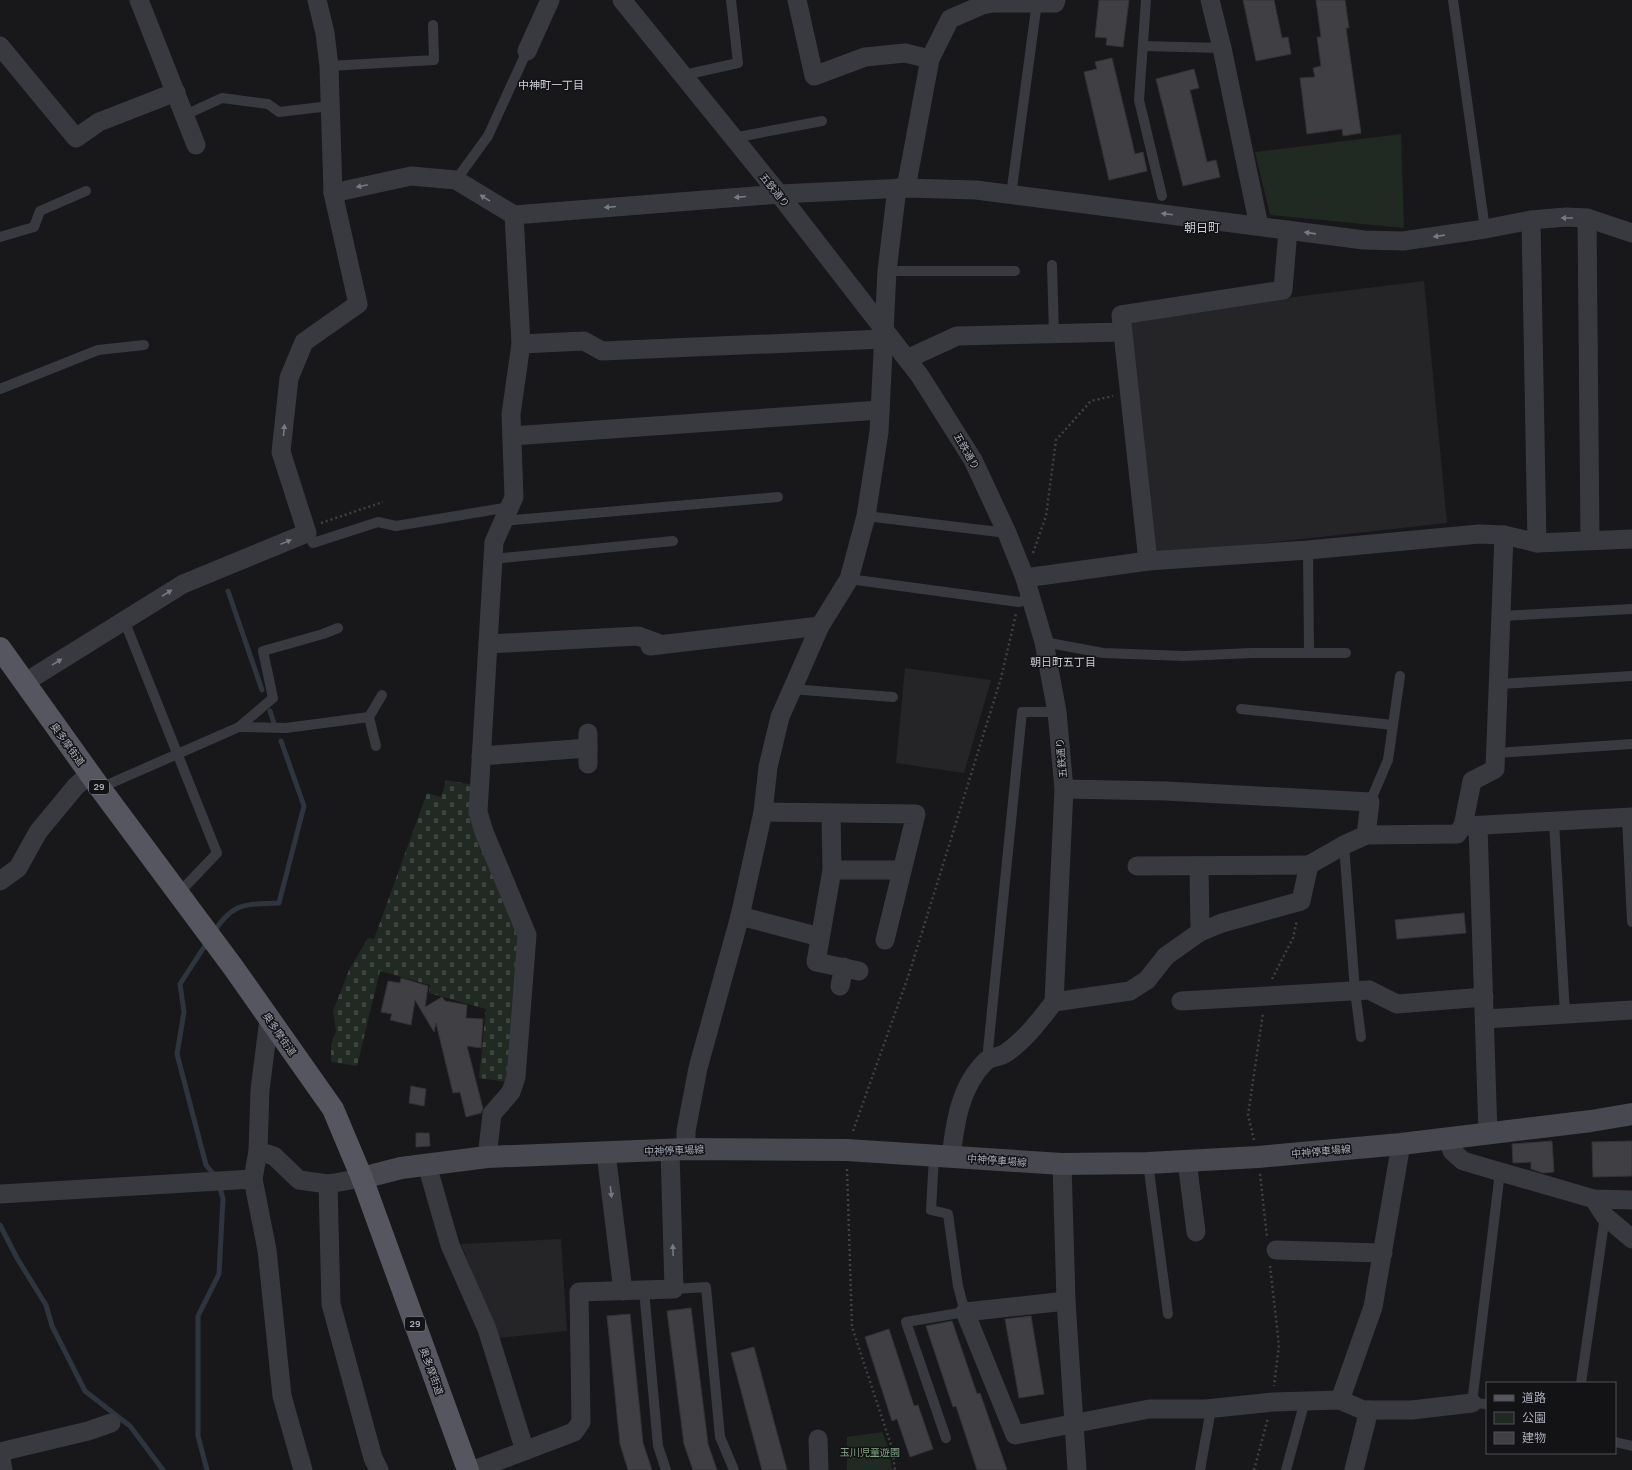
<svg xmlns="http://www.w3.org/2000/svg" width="1632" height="1470" viewBox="0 0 1632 1470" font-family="Manrope,'Noto Sans JP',sans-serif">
  <defs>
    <pattern id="cemetery-stones" width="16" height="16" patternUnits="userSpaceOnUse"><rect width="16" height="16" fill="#202922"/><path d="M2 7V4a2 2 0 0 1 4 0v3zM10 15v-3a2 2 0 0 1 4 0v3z" fill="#3e4540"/></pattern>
  </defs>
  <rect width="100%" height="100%" fill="#18181a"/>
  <g fill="#252427">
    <path d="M1424,281l23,242 -292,32 -30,-237z"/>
    <path d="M905,668l86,12 -27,93 -68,-10z"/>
    <path d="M561,1239l6,92 -68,7 -38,-94z"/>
  </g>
  <path fill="url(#cemetery-stones)" d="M446,780l28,5 48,154 -15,143 -28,-4 7,-69 -57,-16 1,-8 -50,-14 -23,95 -26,-4v-17l5,-14 -3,-20 16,-41 19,-32 6,1 53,-146 14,4z"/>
  <g fill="#202922">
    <path d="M1401,134l3,94 -134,-13 -15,-63z"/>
    <path d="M882,1432l7,17 3,21h-45v-33z"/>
  </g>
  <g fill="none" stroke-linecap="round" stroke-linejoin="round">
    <g stroke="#2e353f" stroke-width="5">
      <path d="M228,591l34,99"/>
      <path d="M270,711l4,12"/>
      <path d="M213,933c21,-32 31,-28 66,-30l25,-97 -23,-65"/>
      <path d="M208,941l-28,43 4,28 -7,42 29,111 10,12"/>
      <path d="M0,1225l17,33 29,47 6,21 33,65 45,35 33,44"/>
      <path d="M207,1470l-9,-34v-120l21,-42 4,-75 -4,-15"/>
    </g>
  </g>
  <g fill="#404044" stroke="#333236">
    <path d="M1099,0h30l-6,47 -17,-2 1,-7 -12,-1z"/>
    <path d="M1243,0h31l8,38 6,-1 3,17 -35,7z"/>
    <path d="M1316,0h29l4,28h-3l15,105 -18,3 -1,-7 -35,5 -7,-56 15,-1 -2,-9 8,-2 -4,-29h4z"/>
    <path d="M1112,58l23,96 8,-2 4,19 -38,9 -25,-108 13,-3 -2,-7z"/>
    <path d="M1194,69l5,19 -9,2 17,72 9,-2 4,17 -37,9 -27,-107z"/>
    <path d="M1464,913l2,20 -69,6 -2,-19z"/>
    <path d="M401,978l27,8 -3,21 17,-10 3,4 22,4 -1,13 17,1 -2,29 -14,-2 16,63 -2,4 -15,4 -6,-25 -7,1 -17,-70 -2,9 -19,-32 -4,25 -21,-5 2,-6 -11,-2 7,-31 12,2z"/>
    <path d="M411,1086l15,3 -2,17 -15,-3z"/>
    <path d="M416,1133h13l1,13 -14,1z"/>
    <path d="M1552,1141l2,31 -11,1 -12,-4v-7l-18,1 -1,-19z"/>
    <path d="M1632,1141v35l-39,1 -1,-35z"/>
    <path d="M691,1308l17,136 9,26h-24l-9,-26 -17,-133z"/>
    <path d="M630,1314l13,129 9,27h-24l-8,-26 -13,-128z"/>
    <path d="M1031,1316l13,78 -25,4 -14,-79z"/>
    <path d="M952,1321l25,73 3,-1 27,77h-30l-21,-64 -3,1 -27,-81z"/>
    <path d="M889,1329l25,77 4,-1 15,44 -23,8 -13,-38 -5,2 -27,-84z"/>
    <path d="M754,1347l33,123h-25l-31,-117z"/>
  </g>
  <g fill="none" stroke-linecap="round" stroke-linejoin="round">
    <g stroke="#3f4047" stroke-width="2.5" stroke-dasharray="2 3" stroke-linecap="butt">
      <path d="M321,523l62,-21"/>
      <path d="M1033,553l13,-37 10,-76 35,-39 22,-5"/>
      <path d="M1272,979l21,-41 4,-18"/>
      <path d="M853,1131l56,-157 92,-296 15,-64"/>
      <path d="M1254,1140l-6,-25 15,-102"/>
      <path d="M847,1169l5,158 40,121 3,22"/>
      <path d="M1260,1174l7,63"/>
      <path d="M1270,1266l9,79 -5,41"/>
      <path d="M1254,1470l14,-52"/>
    </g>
    <g stroke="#393940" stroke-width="10">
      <path d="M1146,0l-7,100 23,96"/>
      <path d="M1453,0l32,229"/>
      <path d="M1143,46l79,2"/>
      <path d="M329,66l105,-6 -1,-35"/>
      <path d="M684,75l54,-12 -7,-63"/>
      <path d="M185,115l37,-17 46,6 11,8 51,-6"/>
      <path d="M733,138l89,-17"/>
      <path d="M456,180l32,-44 39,-85"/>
      <path d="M1011,195l26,-193"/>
      <path d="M0,237l34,-10 6,-16 46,-20"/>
      <path d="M1052,265l2,69"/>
      <path d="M887,271h128"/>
      <path d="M0,389l98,-39 46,-5"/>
      <path d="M866,516l141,17"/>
      <path d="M503,521l275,-24"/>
      <path d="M307,533l6,10 65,-21 18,4 114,-19"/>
      <path d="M1308,550l1,103"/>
      <path d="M492,559l181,-18"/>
      <path d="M849,579l170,23 12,-4"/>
      <path d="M1502,616l130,-7"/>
      <path d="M124,620l93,233 -39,41"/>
      <path d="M1044,642l59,11 81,3 68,-3h94"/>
      <path d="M1499,684l133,-8"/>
      <path d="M791,689l102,8"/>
      <path d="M1241,709l152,16"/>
      <path d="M239,727l47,1 83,-11"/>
      <path d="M376,746l-7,-29 13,-22"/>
      <path d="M1497,753l135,-9"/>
      <path d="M100,788l139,-61 34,-29 -10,-47 60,-17 15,-6"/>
      <path d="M1370,802l18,-42 12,-84"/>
      <path d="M1627,818l5,104"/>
      <path d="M1554,822l11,192"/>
      <path d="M1344,845l11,146 6,46"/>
      <path d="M987,1060l35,-348h35"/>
      <path d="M934,1156l-3,54 17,4 10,72 7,26 -59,10 40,116"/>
      <path d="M1148,1163l20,151"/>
      <path d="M674,1289l32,-2 14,150 14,33"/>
      <path d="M644,1290l14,156 8,24"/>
      <path d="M1581,1383l24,-167"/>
      <path d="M1487,1404l-15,-1 28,-231"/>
      <path d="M1615,1442l17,4"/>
      <path d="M1200,1470l11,-61"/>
      <path d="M1286,1470l19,-69"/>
    </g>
    <g stroke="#393940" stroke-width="19">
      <path d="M139,0l57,145"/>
      <path d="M622,0l157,194 141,182 53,84 34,73 18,45 19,64 13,70 7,77 -10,213"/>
      <path d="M797,0l17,76 51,-19 40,-4 25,6"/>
      <path d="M1210,0l12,48 37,178"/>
      <path d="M0,46l76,92 23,-16 77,-30"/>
      <path d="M527,51l23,-51"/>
      <path d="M906,188l24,-129 20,-40 32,-14 12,-2h61l1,-3"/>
      <path d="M333,193l78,-17 45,4 58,35 265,-21 127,-6 70,2 388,50 39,1 82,-12 46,-9 35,-3 21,1 45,15"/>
      <path d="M1587,218l3,322"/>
      <path d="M1531,220l6,323"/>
      <path d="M521,344l63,-3 18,10 282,-12"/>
      <path d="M907,359l50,-23 166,-4"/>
      <path d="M512,436l368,-26"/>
      <path d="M1148,561l-27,-246 162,-25 5,-60"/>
      <path d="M1025,578l123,-17 160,-11 171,-16 25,1 33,8 95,-4"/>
      <path d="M488,644l150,-8 22,8"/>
      <path d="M650,646l170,-20"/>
      <path d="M24,683l159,-99 124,-51 -26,-81 8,-74 15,-36 54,-38 -25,-111 -4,-127 -4,-33 -8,-33"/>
      <path d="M588,733v31"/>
      <path d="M481,756l107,-8"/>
      <path d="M1064,789l102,2 204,11 -4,33"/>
      <path d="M763,812l153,2 -31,126"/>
      <path d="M831,813l1,57 -16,92 43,9"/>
      <path d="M1466,826l166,-9"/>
      <path d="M1478,826l10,308"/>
      <path d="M1137,866l172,-1"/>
      <path d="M1199,866l1,66"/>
      <path d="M832,870h70"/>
      <path d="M0,881l18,-13 20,-36 38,-46 14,-12"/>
      <path d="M740,916l80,21"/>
      <path d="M840,986l4,-19"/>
      <path d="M1181,1001l188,-11 28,14 87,-7"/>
      <path d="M269,1019l-9,71 -2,61 -5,28 14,71 15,146 21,74"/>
      <path d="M1485,1019l147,-9"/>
      <path d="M1448,1138l4,13 11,10 131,38 38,1"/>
      <path d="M686,1149v-18l12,-63 42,-152 23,-104 5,-45 12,-50 40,-91 29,-47 17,-63 13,-84 8,-161 10,-83"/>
      <path d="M258,1151l16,5 25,24 29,4 34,-6"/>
      <path d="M606,1153l17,138"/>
      <path d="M487,1157l5,-43 19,-22 5,-15 11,-142 -43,-103 -6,-20 16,-270 20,-45 -3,-83 10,-70 -7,-129"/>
      <path d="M951,1157c4,-34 9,-71 35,-96 5,-4 14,-4 20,-8 19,-13 34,-33 48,-51l76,-11 17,-11 19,-24 34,-24 22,-9 79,-22 8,-36 35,-20 22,-10 91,-1 6,-8 9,-45 23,-12 9,-234"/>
      <path d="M1187,1161l9,71"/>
      <path d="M1062,1164l4,137 11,169"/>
      <path d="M427,1165l23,80 37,84 38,122"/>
      <path d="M328,1184l3,120 42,154 6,12"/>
      <path d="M0,1194l253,-15"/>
      <path d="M1594,1199l11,17 27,23"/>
      <path d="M1276,1250l107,3"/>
      <path d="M1066,1301l-101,11 50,123 134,-26h57l67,-7 67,-2 23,10h49l60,-7"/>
      <path d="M1340,1400l33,-93 28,-163"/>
      <path d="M818,1439l1,31"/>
      <path d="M0,1452l88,-21 23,-8"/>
      <path d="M0,1453l3,17"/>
      <path d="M474,1470l100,-38 7,-10 -2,-130 95,-3 -4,-139"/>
      <path d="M1354,1470l15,-60"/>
    </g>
    <path stroke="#474850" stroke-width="22" d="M362,1178l39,-10 86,-11 199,-8 161,1 215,14 86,-1 110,-6 143,-13 190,-23 41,-7"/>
    <path stroke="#55565f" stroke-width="22" d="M0,648l100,140 133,179 100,142 29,69 106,292"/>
  </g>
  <defs><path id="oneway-solid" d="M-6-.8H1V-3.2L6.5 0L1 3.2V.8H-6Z"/></defs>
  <g fill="#777983">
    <use href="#oneway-solid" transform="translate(362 186) rotate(168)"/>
    <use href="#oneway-solid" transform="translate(740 197) rotate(175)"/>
    <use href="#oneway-solid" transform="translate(485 198) rotate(-148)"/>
    <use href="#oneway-solid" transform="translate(610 207) rotate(175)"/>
    <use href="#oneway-solid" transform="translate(1167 214) rotate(-173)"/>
    <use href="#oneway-solid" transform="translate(1567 218) rotate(180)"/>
    <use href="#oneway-solid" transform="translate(1310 233) rotate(-172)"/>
    <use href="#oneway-solid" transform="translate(1439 236) rotate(172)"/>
    <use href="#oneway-solid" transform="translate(284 430) rotate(-84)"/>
    <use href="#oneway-solid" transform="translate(286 542) rotate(-22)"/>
    <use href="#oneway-solid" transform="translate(167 593) rotate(-32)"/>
    <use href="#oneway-solid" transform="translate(57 662) rotate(-32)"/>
    <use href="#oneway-solid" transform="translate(611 1192) rotate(83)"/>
    <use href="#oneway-solid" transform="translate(673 1250) rotate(-92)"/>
  </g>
  <g text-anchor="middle" stroke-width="3" stroke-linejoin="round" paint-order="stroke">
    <g fill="#131315" stroke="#7d7f88" stroke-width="1">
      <rect x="89" y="780" width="20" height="14" rx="3"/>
      <rect x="405" y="1317" width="20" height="14" rx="3"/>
    </g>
    <g font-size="9" font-weight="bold" fill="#aaadba">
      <text x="99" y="790">29</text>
      <text x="415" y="1327">29</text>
    </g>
    <g font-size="10" fill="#aaadba" stroke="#131315">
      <text transform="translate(775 190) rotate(51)" y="4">五鉄通り</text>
      <text transform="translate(967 451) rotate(60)" y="4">五鉄通り</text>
      <text transform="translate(68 744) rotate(54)" y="4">奥多摩街道</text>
      <text transform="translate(1061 758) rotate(-95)" y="4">五鉄通り</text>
      <text transform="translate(280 1034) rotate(55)" y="4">奥多摩街道</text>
      <text transform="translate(674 1150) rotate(-2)" y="4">中神停車場線</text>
      <text transform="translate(1321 1151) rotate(-5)" y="4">中神停車場線</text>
      <text transform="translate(997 1160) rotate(4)" y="4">中神停車場線</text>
      <text transform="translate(432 1371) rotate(70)" y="4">奥多摩街道</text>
    </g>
    <g font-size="10" fill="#81a687" stroke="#131315">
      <text x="870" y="1456">玉川児童遊園</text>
    </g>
    <g font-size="11" fill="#cbcdd6" stroke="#131315">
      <text x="551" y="89">中神町一丁目</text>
      <text x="1063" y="666">朝日町五丁目</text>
    </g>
    <g font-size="12" fill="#cbcdd6" stroke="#131315">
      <text x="1202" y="232">朝日町</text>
    </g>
  </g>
  <rect x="1486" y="1382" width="130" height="72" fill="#131315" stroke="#4f5157"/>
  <rect x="1494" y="1395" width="20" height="6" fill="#55565f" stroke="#4f5157"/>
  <text x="1522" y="1402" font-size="12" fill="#aaadba">道路</text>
  <rect x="1494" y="1412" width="20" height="12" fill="#202922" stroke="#4f5157"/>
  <text x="1522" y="1422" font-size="12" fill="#aaadba">公園</text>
  <rect x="1494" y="1432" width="20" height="12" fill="#404044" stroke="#4f5157"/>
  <text x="1522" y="1442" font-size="12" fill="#aaadba">建物</text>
</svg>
